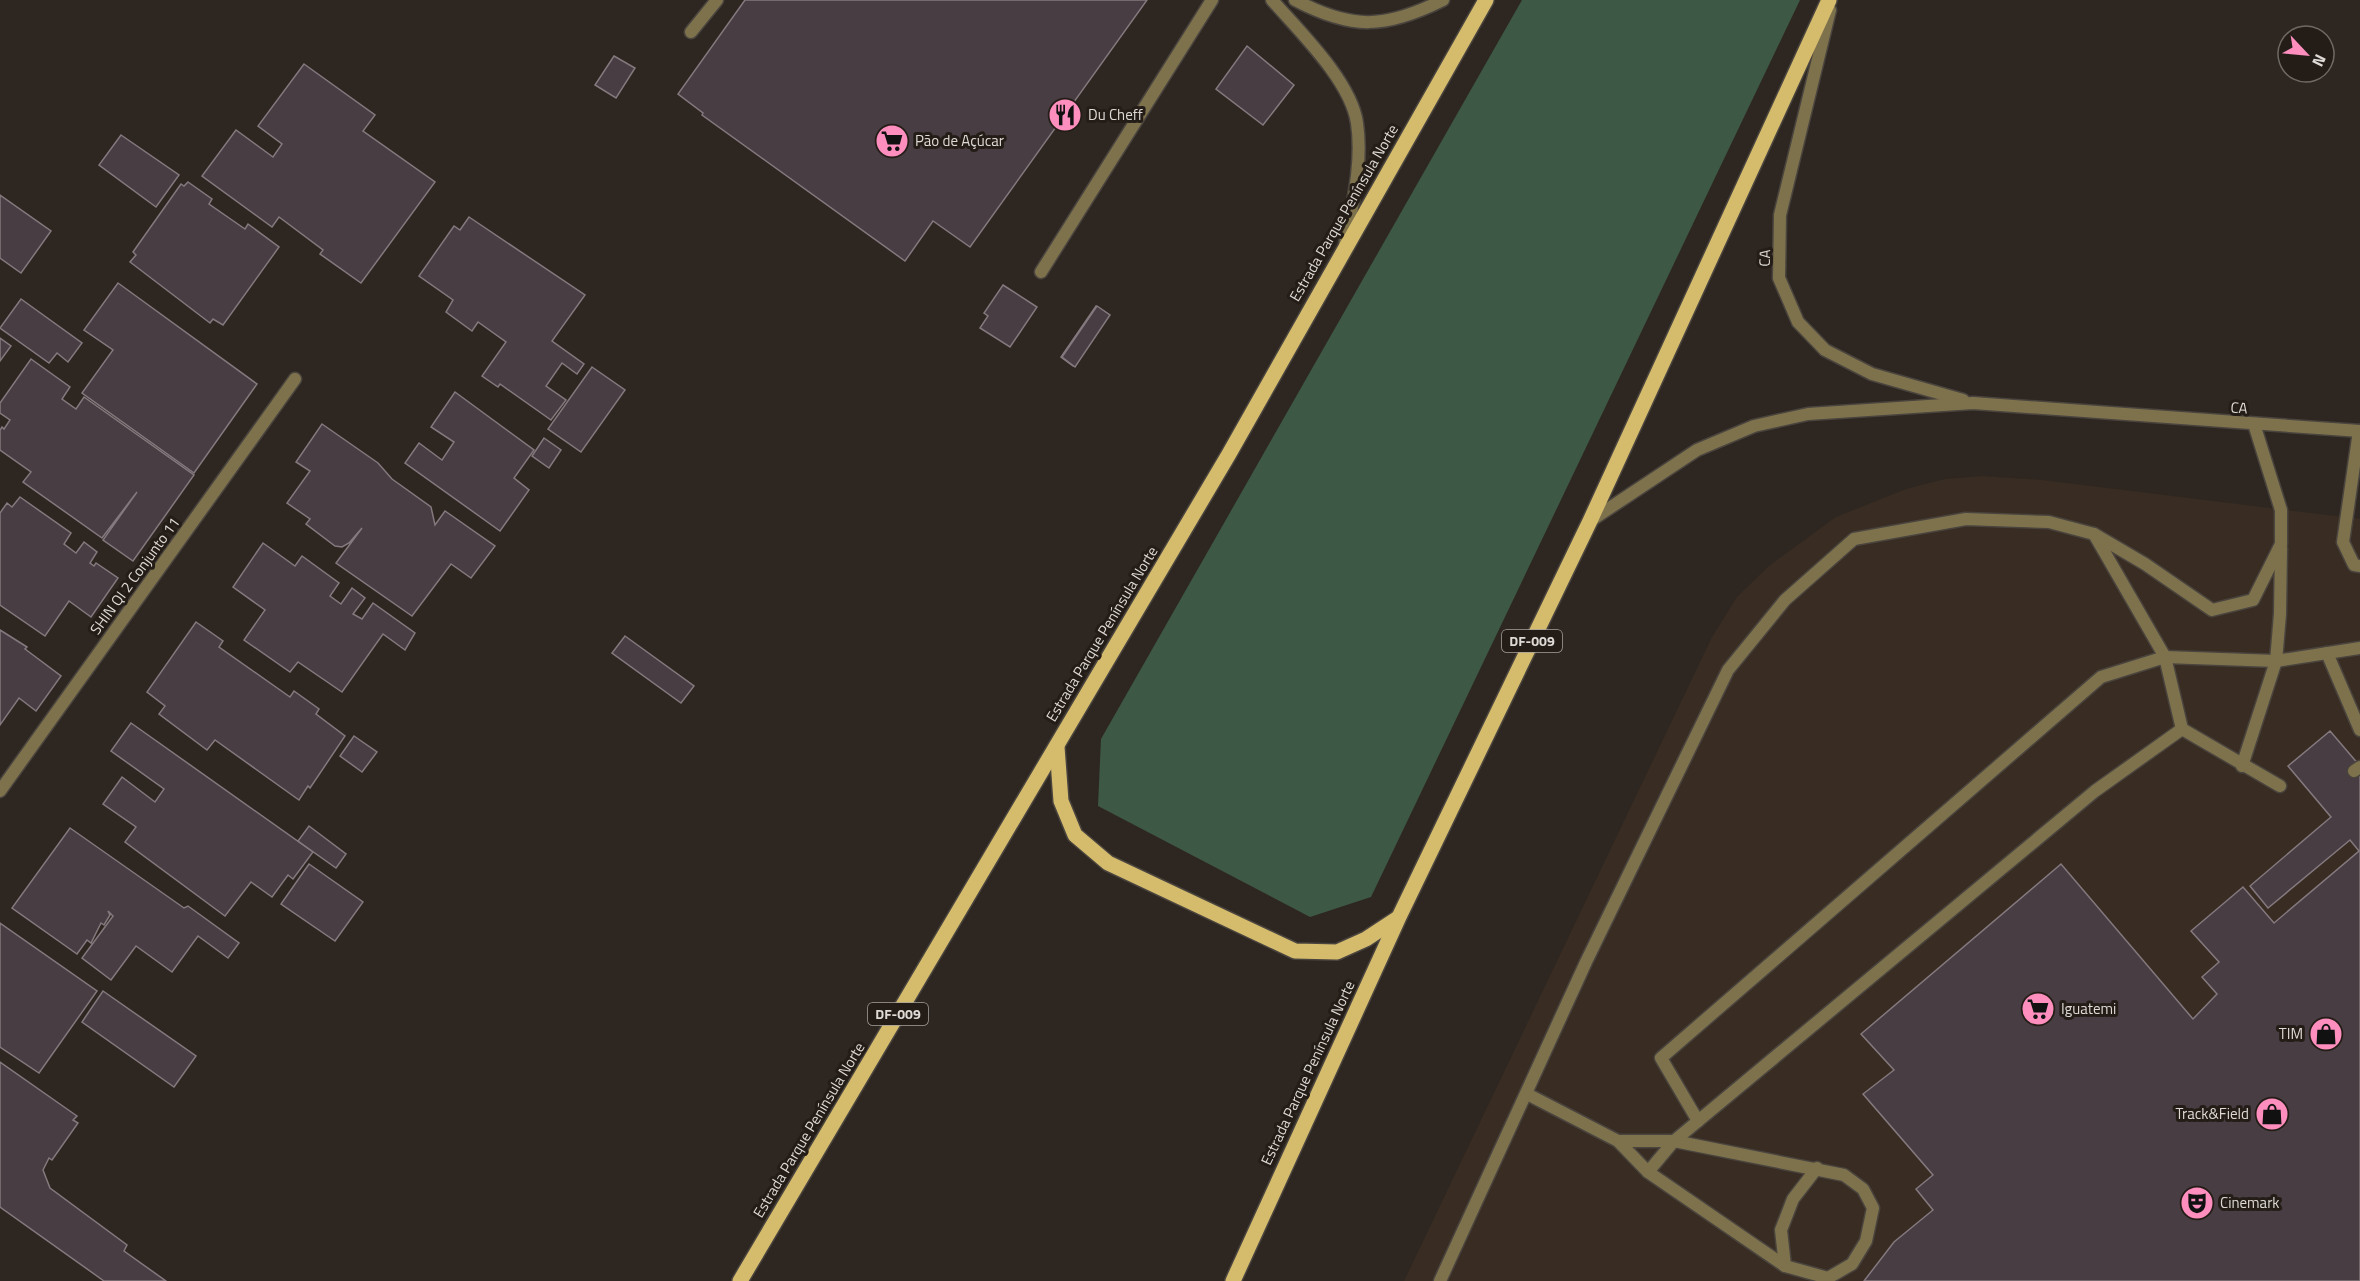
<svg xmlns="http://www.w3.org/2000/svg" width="2360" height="1281" viewBox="0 0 2360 1281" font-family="'Titillium Web',sans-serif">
  <rect width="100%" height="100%" fill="#2e2721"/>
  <path fill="#392c22" d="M1982,476l60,4 318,39v762h-956l308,-644 25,-40 33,-32 66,-48 70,-28 39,-10z"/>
  <path fill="#3d5844" d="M1522,0h278l-429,897 -61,20 -212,-111 3,-67z"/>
  <g fill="#473d42" stroke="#84797e" stroke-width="1.5">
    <path d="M745,0h402l-177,247 -37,-26 -28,40 -203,-146 1,-2 -25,-19z"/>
    <path d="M1247,46l47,39 -31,40 -47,-36z"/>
    <path d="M614,56l21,12 -19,30 -21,-13z"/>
    <path d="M304,64l71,51 -12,16 72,51 -74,101 -41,-29 3,-4 -44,-33 -7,10 -70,-51 34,-46 37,27 9,-13 -24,-18z"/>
    <path d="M121,135l58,40 -23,32 -57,-42z"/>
    <path d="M188,182l24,17 -3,5 36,25 3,-5 31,23 -56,78 -10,-6 -3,4 -80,-61 6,-7 -3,-3 48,-68 3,2z"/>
    <path d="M0,195l51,36 -30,42 -21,-15z"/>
    <path d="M469,217l116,78 -33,46 32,23 -7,10 -15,-11 -16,23 20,14 -15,20 -51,-36 -2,3 -16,-11 24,-34 -28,-20 -6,9 -26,-19 7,-12 -34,-24 35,-50 6,4z"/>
    <path d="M118,283l139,101 -63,89 -112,-80 31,-43 -29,-20z"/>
    <path d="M1003,285l34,22 -27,40 -30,-19 8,-12 -4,-3z"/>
    <path d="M21,299l61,44 -14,19 -11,-9 -8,10 -49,-35z"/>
    <path d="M1096,306l13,9 -36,51 -12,-9z"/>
    <path d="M1097,306l13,9 -35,52 -13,-10z"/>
    <path d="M0,338l11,8 -11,15z"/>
    <path d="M31,359l39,28 -8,12 14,10 8,-12 110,78 -61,86 -30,-21 34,-48 -35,46 -79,-56 8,-10 -31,-22v-20l2,-3 2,2 6,-9 -10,-7v-10z"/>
    <path d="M592,367l33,23 -44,62 -33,-23z"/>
    <path d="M455,392l79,58 -20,28 15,12 -29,41 -95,-68 14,-20 23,17 12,-18 -23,-15z"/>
    <path d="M322,424l56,39 14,16 39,28 4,18 10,-14 50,35 -24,32 -20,-14 -39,52 -76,-53 26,-35 -13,15 -7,4 -7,-1 -29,-22 4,-5 -23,-16 23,-32 -14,-9z"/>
    <path d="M544,438l17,12 -12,18 -17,-12z"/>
    <path d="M20,497l51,36 -7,11 12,9 8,-11 13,10 -7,11 4,3 2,-3 22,15 -27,39 -22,-16 -24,35 -45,-31v-92l7,-10 5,4z"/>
    <path d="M263,543l32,23 7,-10 37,27 -9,13 11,8 11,-16 13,10 -12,16 9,5 11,-16 42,30 -10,17 -22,-16 -41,58 -44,-30 -8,10 -46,-32 21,-30 -32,-23z"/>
    <path d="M196,622l27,19 -4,6 71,50 4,-6 25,18 -3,5 29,22 -35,52 -2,-2 -9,14 -84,-60 -8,10 -48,-36 6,-8 -18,-14z"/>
    <path d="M0,630l27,17 -2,2 36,27 -25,35 -17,-13 -19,27z"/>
    <path d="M625,636l69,50 -13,17 -69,-50z"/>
    <path d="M131,723l182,129 -20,27 -5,-4 -16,22 -21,-15 -26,34 -100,-74 11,-15 -33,-23 19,-27 33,25 9,-13 -53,-38z"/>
    <path d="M2330,731l30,35v515h-496l30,-39 39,-32 -17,-21 17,-14 -70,-81 31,-24 -33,-36 200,-170 132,155 24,-25 -15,-17 17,-15 -28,-31 52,-44 31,36 85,-72 -9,-11 -82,68 -18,-22 81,-69 -43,-51z"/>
    <path d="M354,736l23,16 -15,20 -22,-16z"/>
    <path d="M309,826l37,28 -10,14 -38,-27z"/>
    <path d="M70,828l114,80 4,-2 51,37 -11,15 -30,-22 -26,36 -36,-26 -25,34 -29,-22 31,-42 -5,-5 2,4 -6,10 -3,-2 -10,20 -4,-3 -10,14 -65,-46z"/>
    <path d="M309,864l54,38 -28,39 -54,-37z"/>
    <path d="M0,923l97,68 -58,82 -39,-26z"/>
    <path d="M103,991l93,65 -22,31 -92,-65z"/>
    <path d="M0,1062l77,54 -4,4 5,3 -26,37 -3,-2 -6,12 7,18 77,57 -3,6 42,30h-62l-104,-74z"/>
  </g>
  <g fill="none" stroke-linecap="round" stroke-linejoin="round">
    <g stroke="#4a443e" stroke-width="15">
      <g id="service">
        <path d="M1041,272l171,-272"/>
        <path d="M2359,431l-16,111 11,23 6,1"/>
        <path d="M2327,653l33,77"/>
        <path d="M2182,729l98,57"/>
        <path d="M2242,766l34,-105 4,-47 1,-66"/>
        <path d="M2354,771l6,-4"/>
        <path d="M1527,1094l91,47 30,31 137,94 43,12 24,-14 14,-23 7,-33 -10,-19 -19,-14 -170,-34h-56"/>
        <path d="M1698,1121l-37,-63 440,-381 64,-20 111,4 84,-13"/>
        <path d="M1648,1172l26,-31 421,-350 87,-62 -17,-72 -71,-123"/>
        <path d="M1785,1266l-4,-36 12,-31 24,-31"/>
        <path d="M1440,1281l146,-319 142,-292 57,-70 69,-61 112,-20 83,3 45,12 51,30 67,46 41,-10 28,-56v-34l-27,-86"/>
      </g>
    </g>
    <g stroke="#4a443e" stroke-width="15">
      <g id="minor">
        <path d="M1272,0c27,31 79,81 85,123 6,40 -5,83 -12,122"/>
        <path d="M1295,0c57,30 90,29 148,0"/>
        <path d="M691,32l26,-32"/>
        <path d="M0,791l295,-412"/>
      </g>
    </g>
    <g stroke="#4a443e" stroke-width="15">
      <g id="tertiary">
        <path d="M1830,10l-50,205 -1,63 19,44 27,28 47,24 91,26"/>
        <path d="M1590,521l107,-71 57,-24 54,-12 165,-11 387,28"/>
      </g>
    </g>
    <g stroke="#4a443e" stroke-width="18">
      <g id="primary">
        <path d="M1057,747l4,54 14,34 33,28 187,88 42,1 29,-13 32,-21"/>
        <path d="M740,1281l489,-827 257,-454"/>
        <path d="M1233,1281l166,-364 191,-396 239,-521"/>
      </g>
    </g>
    <use href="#service" stroke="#7e724d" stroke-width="12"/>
    <use href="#minor" stroke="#7e724d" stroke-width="12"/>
    <use href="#tertiary" stroke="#7e724d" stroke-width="12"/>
    <use href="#primary" stroke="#d5bc6d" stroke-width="15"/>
  </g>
  <defs>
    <g id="restaurant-disc" transform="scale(1.725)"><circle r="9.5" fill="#fd8ebe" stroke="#241d17"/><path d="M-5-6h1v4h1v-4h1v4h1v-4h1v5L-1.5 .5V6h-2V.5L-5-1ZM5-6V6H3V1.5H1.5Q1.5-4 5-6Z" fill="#111"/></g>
    <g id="supermarket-disc" transform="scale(1.725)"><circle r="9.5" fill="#fd8ebe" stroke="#241d17"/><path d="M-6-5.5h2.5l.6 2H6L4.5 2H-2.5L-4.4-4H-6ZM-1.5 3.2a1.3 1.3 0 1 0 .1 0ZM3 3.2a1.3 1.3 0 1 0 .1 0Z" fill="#111"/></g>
    <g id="shop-disc" transform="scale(1.725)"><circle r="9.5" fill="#fd8ebe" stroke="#241d17"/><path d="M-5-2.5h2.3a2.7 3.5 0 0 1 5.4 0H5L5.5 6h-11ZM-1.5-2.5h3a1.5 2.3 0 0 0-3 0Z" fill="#111"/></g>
    <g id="theatre-disc" transform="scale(1.725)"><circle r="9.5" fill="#fd8ebe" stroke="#241d17"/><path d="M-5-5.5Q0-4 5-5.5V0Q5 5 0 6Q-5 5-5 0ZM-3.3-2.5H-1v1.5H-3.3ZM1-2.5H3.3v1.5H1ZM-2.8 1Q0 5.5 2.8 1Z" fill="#111"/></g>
  </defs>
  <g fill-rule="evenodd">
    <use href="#restaurant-disc" x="1065" y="115"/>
    <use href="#supermarket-disc" x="892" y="141"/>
    <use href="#supermarket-disc" x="2038" y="1009"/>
    <use href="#shop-disc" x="2326" y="1034"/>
    <use href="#shop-disc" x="2272" y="1114"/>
    <use href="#theatre-disc" x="2197" y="1203"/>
  </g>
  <g text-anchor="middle" stroke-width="6" stroke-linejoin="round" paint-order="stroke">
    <g fill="#241d17" stroke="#a7a19d" stroke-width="1.5">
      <rect x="1502" y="630" width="60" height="22" rx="4.5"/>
      <rect x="868" y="1003" width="60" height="22" rx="4.5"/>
    </g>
    <g font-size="14" font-weight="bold" fill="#dfdad6">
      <text x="1532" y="646">DF-009</text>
      <text x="898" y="1019">DF-009</text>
    </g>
    <g font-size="15" fill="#dfdad6" stroke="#241d17" text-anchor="start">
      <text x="1088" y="120">Du Cheff</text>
      <text x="915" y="146">Pão de Açúcar</text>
      <text x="2061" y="1014">Iguatemi</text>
      <text x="2303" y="1039" text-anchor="end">TIM</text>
      <text x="2249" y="1119" text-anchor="end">Track&amp;Field</text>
      <text x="2220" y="1208">Cinemark</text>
    </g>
    <g font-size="15" fill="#dfdad6" stroke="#241d17">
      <text transform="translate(1344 213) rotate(-60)" y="5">Estrada Parque Península Norte</text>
      <text transform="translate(1765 258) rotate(-89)" y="5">CA</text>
      <text transform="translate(2239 408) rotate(4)" y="5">CA</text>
      <text transform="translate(135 576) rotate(-54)" y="5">SHIN QI 2 Conjunto 11</text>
      <text transform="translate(1102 634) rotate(-59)" y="5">Estrada Parque Península Norte</text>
      <text transform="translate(1308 1073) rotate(-65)" y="5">Estrada Parque Península Norte</text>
      <text transform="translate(809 1130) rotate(-59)" y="5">Estrada Parque Península Norte</text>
    </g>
  </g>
  <g transform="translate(2306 54) rotate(116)"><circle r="28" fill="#241d17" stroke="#6f6963" stroke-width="1.5"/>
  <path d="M0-4.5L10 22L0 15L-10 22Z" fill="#fd8ebe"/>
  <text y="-9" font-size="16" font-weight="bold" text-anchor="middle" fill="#dfdad6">N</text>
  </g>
</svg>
